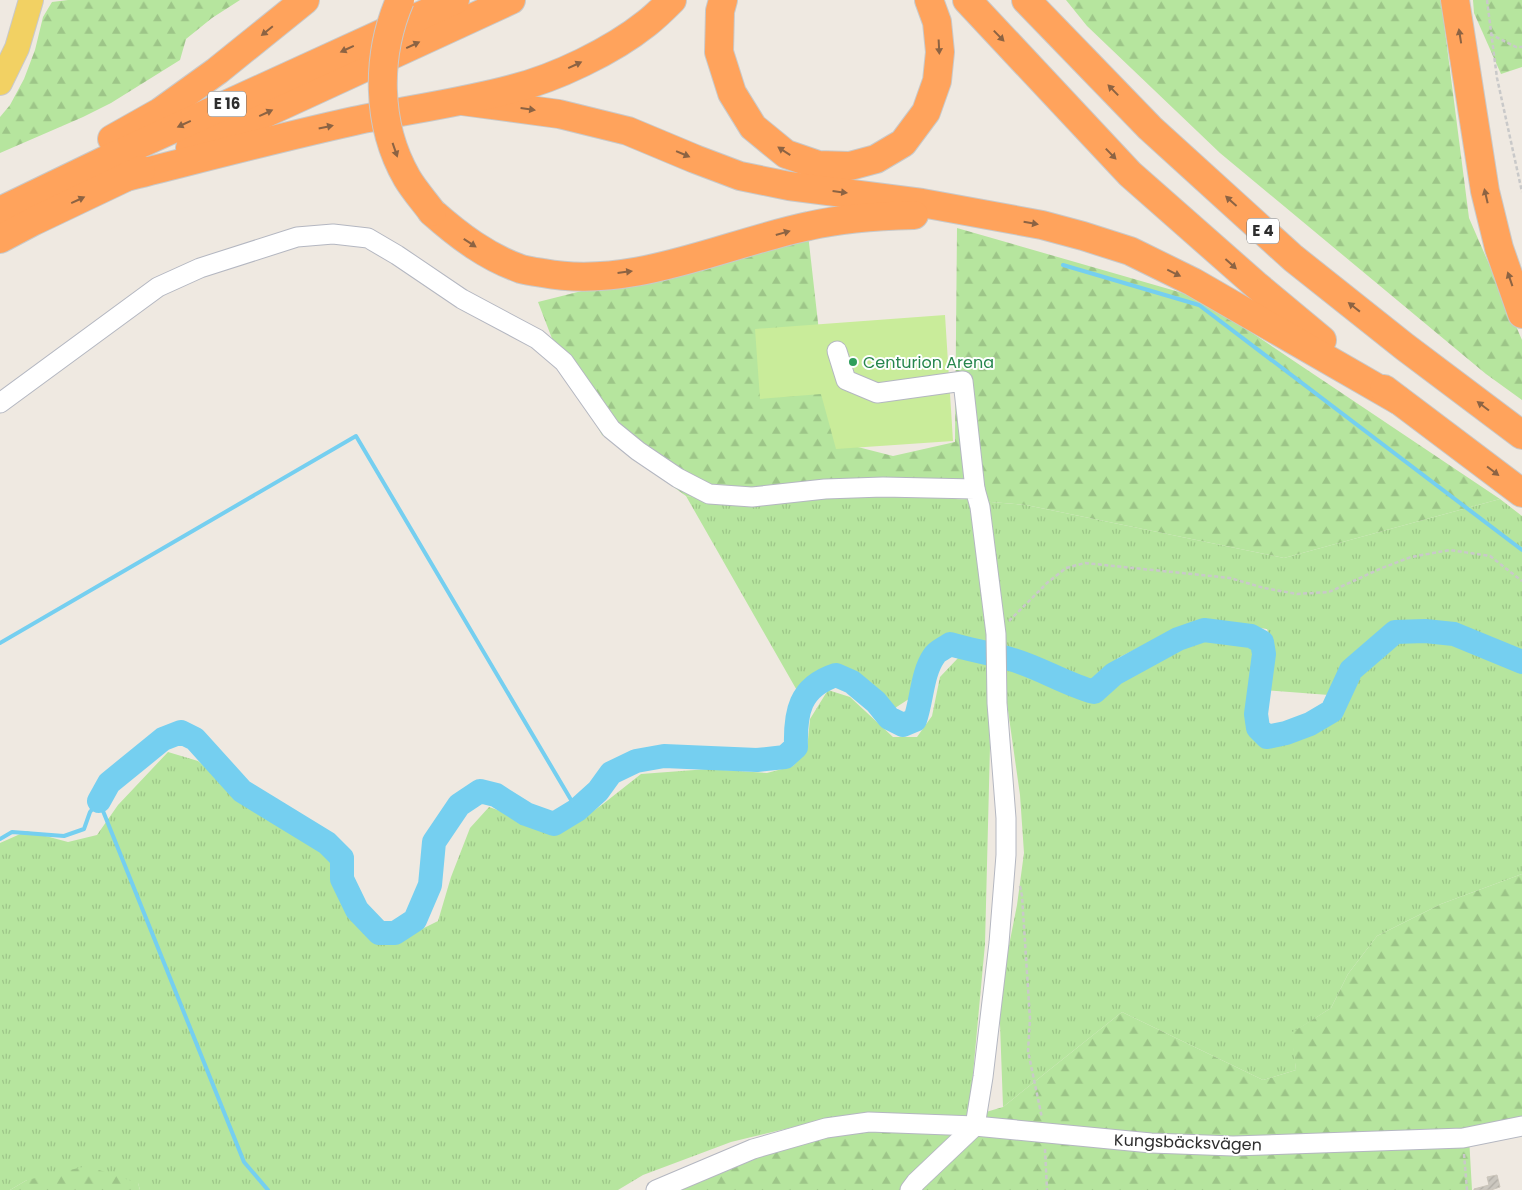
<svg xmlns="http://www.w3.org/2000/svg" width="1522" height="1190" viewBox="0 0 1522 1190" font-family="Poppins,sans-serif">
  <defs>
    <pattern id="grass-tufts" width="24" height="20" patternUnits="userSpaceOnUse" patternTransform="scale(1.25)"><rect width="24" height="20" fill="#b6e59e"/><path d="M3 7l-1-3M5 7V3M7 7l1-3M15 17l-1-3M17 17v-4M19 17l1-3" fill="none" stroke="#9dc588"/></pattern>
    <pattern id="forest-firs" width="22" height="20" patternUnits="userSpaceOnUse" patternTransform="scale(1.25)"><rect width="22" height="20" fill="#b6e59e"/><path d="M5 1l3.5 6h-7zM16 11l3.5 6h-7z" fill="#9dc588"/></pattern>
    <pattern id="building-hatch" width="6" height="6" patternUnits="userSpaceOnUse" patternTransform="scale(1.25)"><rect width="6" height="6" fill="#cbc7bf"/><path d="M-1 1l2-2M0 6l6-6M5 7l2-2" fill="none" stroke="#afaba4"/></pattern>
  </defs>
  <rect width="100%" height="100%" fill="#efe9e1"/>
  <g fill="url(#grass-tufts)">
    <path d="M908,495l118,10 258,53 216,-59 22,17v137l-55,-21 -42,-10 -34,2 -47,42 -15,29 -64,-5 5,-11 4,-31 -7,-19 -62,-9 -31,10 -56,28 -24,23 -59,-17 -29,-15 -28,-5 -26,-8 -19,10 -15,24 -3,25 -20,13c-20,-25 -32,-34 -63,-43l-16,9 -17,20 -113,-198 34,6z"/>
    <path d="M1210,632l36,8 13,8 -1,15 -7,30 -2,37 15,12 25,-3 23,-9 27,-17 18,-40 39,-36 12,-4 45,8 69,28v205l-81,30 -64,32 -29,38 -17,34 -39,25 4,37 -33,10 -141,-68 -119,95 -4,-111 18,-91 7,-52 -4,-58 -19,-134 30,9 51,25 16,4 32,-31 57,-29z"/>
    <path d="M958,658h28l4,88 -5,198 -16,173 -146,3 -92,22 -88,33 -25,15h-478l-2,-7 -111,-3 -17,10h-10v-347l27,-12 41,11 29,-7 21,-30 50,-53 30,9 36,30 54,31 39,26 22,57 26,35 33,-4 30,-15 13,-44 19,-49 19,-21 40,14 42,6 32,-23 38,-30 67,-5 59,4 26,-7 14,-16 3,-31 18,-29 22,7 43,40h24l15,-21 8,-39z"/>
  </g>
  <g fill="url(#forest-firs)">
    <path d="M68,0h172l-28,18 -26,21 -6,21 -69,43 -28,14 -83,36v-36l10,-12 14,-26 11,-29 8,-33 9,-15z"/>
    <path d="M1066,0h375l28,218 53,122v60l-36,-26 -266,-221 -133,-127z"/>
    <path d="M1473,0h49v67l-21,7 -27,-61z"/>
    <path d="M957,228l243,70 300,201 -216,59 -258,-53 -118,-10 -188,7 -34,-6 -84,-61 -41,-73 -23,-60 270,-68 15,133 23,77 47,12 62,-14z"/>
    <path d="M1522,874v252l-53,11 3,53h-799l150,-70 146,-3 34,-10 119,-95 141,68 33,-10 -5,-37 40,-25 17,-34 29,-38 64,-32z"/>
    <path d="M87,1166l51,17 2,7h-130l17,-10z"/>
  </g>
  <path fill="#c9ec9a" d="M945,315l8,126 -117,8 -15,-55 -61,5 -5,-70z"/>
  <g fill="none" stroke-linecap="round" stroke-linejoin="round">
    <g stroke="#75cff0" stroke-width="4">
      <path d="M1063,265l136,40 323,245"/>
      <path d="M0,643l356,-207 221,374"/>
      <path d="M0,839l12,-7 52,4 20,-7 6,-17 9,-11 145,361 24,28"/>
    </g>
    <path stroke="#75cff0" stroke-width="24" d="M99,801l10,-18 54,-44 18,-7 14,7 47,52 85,52 15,15v21l15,31 22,23h16l20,-13 15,-35 4,-43 25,-37 21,-14 16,4 30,19 28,10 23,-14 21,-19 13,-18 25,-12 28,-5 93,4 28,-3 11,-10c-1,-34 3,-60 40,-72l16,7 24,20 13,16 14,7 12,-5c7,-20 7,-47 19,-64 3,-5 11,-8 16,-12 20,6 40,9 60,15 29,8 55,25 84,33l20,-18 64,-35 26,-9 47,6 11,6 2,12 -8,60 2,14 9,9 19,-4 24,-9 22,-13 19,-41 44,-38 30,-1 29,3 68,28"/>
  </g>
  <path fill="url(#building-hatch)" stroke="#cbc5ba" d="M1497,1175l3,12 -9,3h-17v-1l15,-4 -2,-8z"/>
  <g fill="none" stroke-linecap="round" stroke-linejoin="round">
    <g stroke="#b4b7c1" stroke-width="21">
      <g id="minor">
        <path d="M837,351l9,29 31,13 86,-12 12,108"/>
        <path d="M0,403l158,-116 42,-19 97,-31 36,-3 35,4 29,17 65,44 75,40 27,23 47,67 27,22 40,27 31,16 43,3 73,-8 58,-2 92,2 5,18 16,127 1,69 9,115v37l-7,88 -16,134 -8,49"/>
        <path d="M656,1190l97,-41 73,-21 43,-6 106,4 176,17 82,3 230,-8 59,-12"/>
        <path d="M910,1190l6,-8 59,-56"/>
      </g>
    </g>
    <g stroke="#c9c9c9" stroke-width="26">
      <path id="major" d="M0,83l17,-35 14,-48"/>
    </g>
    <g stroke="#c9c9c9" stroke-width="30">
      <g id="highway">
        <path d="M723,0l-3,11 -1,41 13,41 21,34 33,27 32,11 32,1 26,-7 27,-16 23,-31 11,-31 3,-29 -3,-30 -8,-22"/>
        <path d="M967,0l163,174 126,111 66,55"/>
        <path d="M1026,0l124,128 143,130 112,89 117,88"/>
        <path d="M1455,0l30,191 14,57 23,66"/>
        <path d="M462,101l97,13 69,17 67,28 45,17 49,10 133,17 120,22 41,11 47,15 63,31 205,118"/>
        <path d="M112,139l48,-27 57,-41 88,-71"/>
        <path d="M190,148l321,-148"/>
        <path d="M126,177c76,-19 151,-39 228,-56 52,-11 106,-18 158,-32 44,-11 100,-38 135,-66 9,-7 17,-15 25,-23"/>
        <path d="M0,211l116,-56 339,-155"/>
        <path d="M432,212c27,24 55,45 89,57 7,2 15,3 22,4 90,17 180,-29 266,-47 34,-8 70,-10 105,-11"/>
        <path d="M0,239l34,-18 107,-51"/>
        <path d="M1384,389l138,104"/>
      </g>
    </g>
    <g stroke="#c9c9c9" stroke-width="2.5" stroke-dasharray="4 2.5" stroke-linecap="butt">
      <path d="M1487,0l10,78 25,114"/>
      <path d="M1490,34l26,13h6"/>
      <path d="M1009,621l38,-38 19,-15 19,-5 145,15 34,10 33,6 32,-2 53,-24 29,-11 39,-7 40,6 32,25"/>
      <path d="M1020,886l2,10 8,123 -2,32 14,67"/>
      <path d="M1045,1149l2,41"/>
      <path d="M1464,1154l3,36"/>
    </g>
    <use href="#minor" stroke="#fff" stroke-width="19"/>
    <use href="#major" stroke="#f2d163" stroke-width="24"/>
    <use href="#highway" stroke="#ffa35c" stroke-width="28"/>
    <g stroke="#c9c9c9" stroke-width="30" stroke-linecap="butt">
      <path id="highway-bridge" d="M400,0c-24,56 -24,124 7,178 7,12 17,23 25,34"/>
    </g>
    <use href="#highway-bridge" stroke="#ffa35c" stroke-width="28"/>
  </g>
  <defs><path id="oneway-solid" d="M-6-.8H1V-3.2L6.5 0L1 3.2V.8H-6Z" transform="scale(1.25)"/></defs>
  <g fill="#8c6343">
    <use href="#oneway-solid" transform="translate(267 31) rotate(141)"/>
    <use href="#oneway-solid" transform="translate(999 36) rotate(46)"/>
    <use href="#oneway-solid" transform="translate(1460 36) rotate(-99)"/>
    <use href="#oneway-solid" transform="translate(413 45) rotate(-25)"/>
    <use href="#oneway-solid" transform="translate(939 47) rotate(87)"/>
    <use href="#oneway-solid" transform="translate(347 49) rotate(155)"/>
    <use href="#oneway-solid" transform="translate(575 65) rotate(-25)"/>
    <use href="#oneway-solid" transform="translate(1113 90) rotate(-134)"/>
    <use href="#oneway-solid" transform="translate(528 109) rotate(8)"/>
    <use href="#oneway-solid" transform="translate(266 113) rotate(-25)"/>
    <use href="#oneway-solid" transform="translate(184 124) rotate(155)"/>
    <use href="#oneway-solid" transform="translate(326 127) rotate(-12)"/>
    <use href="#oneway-solid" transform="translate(395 150) rotate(71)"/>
    <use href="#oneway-solid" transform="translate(784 151) rotate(-147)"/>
    <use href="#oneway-solid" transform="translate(683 154) rotate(23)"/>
    <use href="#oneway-solid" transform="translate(1111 154) rotate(46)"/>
    <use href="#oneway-solid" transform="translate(840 192) rotate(7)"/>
    <use href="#oneway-solid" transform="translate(1486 196) rotate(-103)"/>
    <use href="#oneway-solid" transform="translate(78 200) rotate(-25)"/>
    <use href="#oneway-solid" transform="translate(1231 201) rotate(-138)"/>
    <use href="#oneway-solid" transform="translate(1031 223) rotate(10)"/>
    <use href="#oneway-solid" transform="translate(783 233) rotate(-16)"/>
    <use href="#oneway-solid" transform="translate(470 243) rotate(33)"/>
    <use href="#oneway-solid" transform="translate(1231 264) rotate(42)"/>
    <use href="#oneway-solid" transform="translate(625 272) rotate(-7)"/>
    <use href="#oneway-solid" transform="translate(1174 273) rotate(26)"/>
    <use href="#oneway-solid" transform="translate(1510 279) rotate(-109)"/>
    <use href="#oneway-solid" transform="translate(1354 307) rotate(-142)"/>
    <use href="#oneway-solid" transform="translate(1483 406) rotate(-143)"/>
    <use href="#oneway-solid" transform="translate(1493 471) rotate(37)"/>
  </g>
  <circle fill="#2e9e5b" stroke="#fff" stroke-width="2" cx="853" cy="362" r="5"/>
  <g text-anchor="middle" stroke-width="4" stroke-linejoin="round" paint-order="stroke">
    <g fill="#fff" stroke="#6d6d6d" stroke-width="1">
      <rect x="208" y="91.5" width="38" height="25" rx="4"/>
      <rect x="1247" y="218.5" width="32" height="25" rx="4"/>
    </g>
    <g font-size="15" font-weight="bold" fill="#2e2e2e">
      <text x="227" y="109">E 16</text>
      <text x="1263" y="236">E 4</text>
    </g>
    <g font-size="16" fill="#27864d" stroke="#fff" text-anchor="start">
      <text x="863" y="368">Centurion Arena</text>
    </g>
    <g font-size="16" fill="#2e2e2e" stroke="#fff">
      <text transform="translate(1188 1142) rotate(2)" y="6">Kungsbäcksvägen</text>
    </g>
  </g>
</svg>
